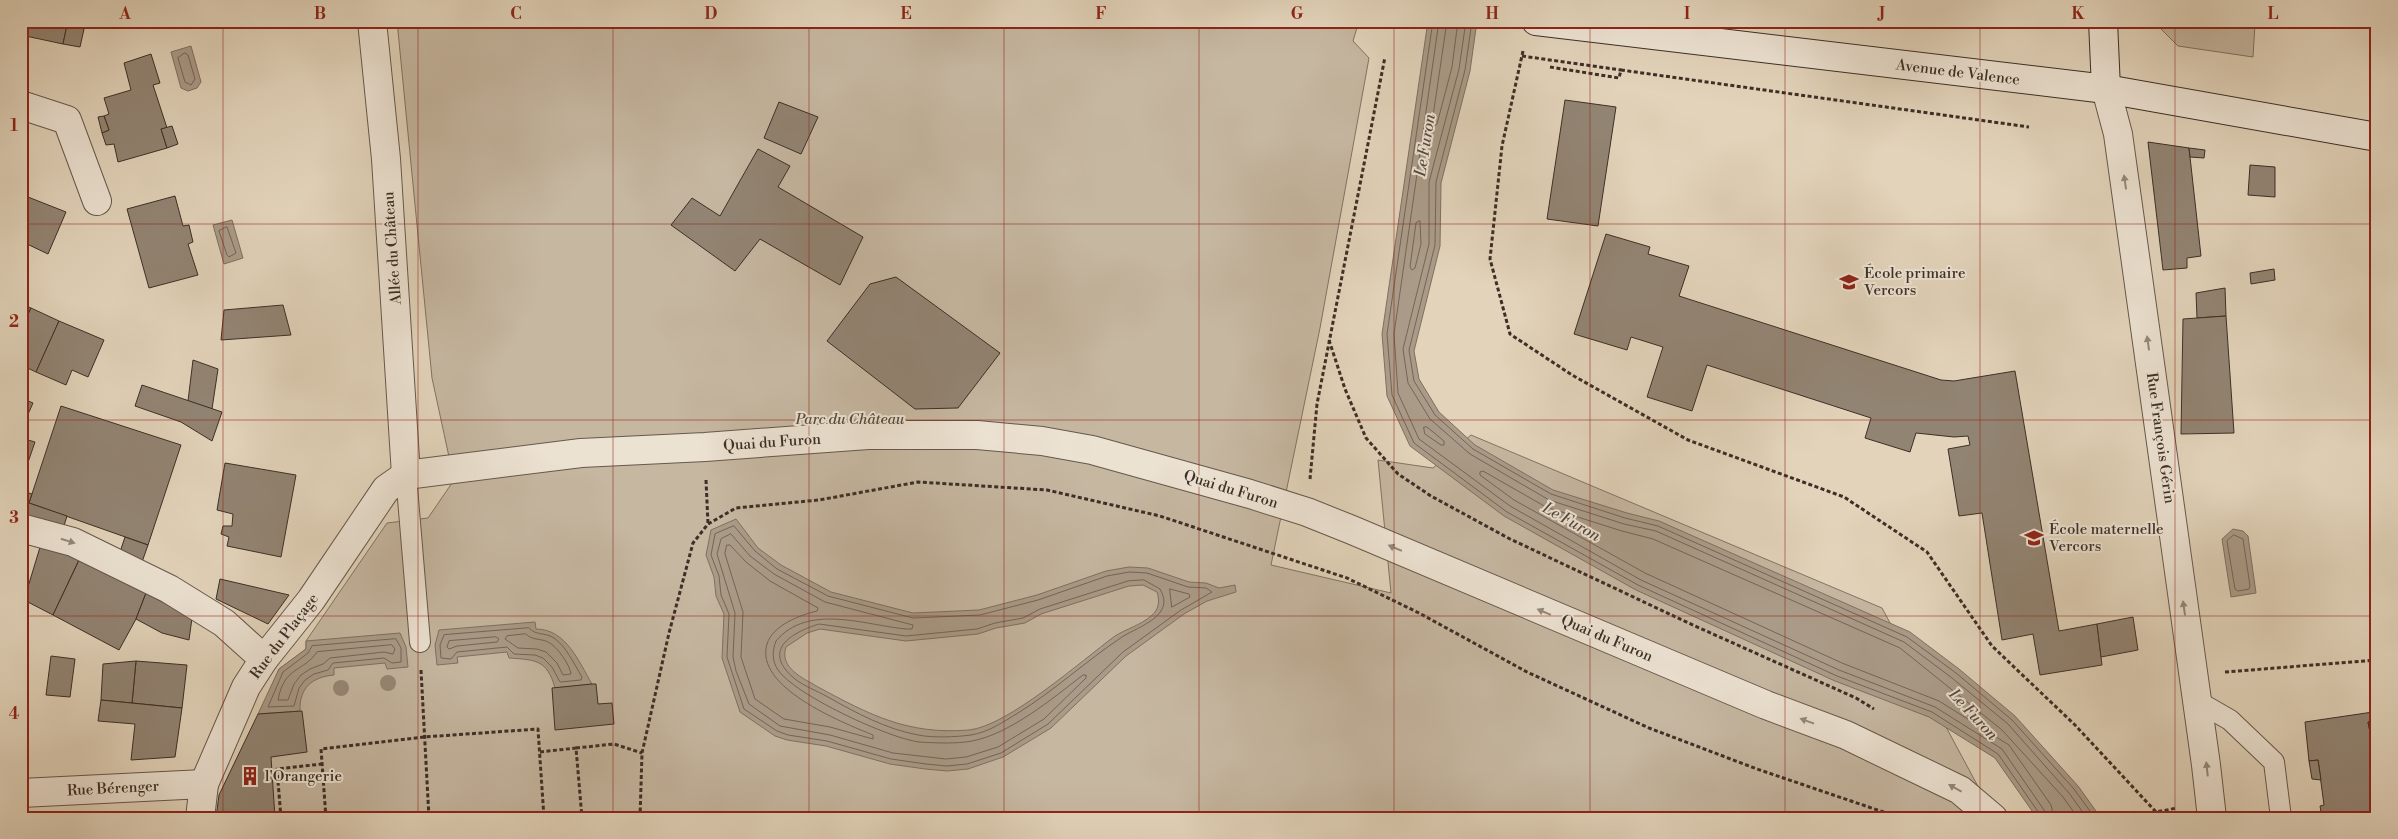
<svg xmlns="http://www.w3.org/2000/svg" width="2398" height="839" viewBox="0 0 2398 839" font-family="'Libre Bodoni',serif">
  <rect width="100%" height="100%" fill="#e2d3ba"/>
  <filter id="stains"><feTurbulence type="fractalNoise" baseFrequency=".004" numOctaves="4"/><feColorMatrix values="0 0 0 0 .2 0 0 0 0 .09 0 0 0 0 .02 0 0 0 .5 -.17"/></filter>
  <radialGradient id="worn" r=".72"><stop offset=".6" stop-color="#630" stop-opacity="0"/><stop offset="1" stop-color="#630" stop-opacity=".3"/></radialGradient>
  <g fill="#c6b7a1" stroke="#817364">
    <path d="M397,21h962l-6,20 16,17 -49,270 -49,237 120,28 -13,-133 55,8 38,-33 411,173 113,210h-1779l63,-149 27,-20v-8l81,-118 41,-5 26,-38 -22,-102z"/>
    <path d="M2153,21h78l24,3 -2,33 -75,-11z"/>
  </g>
  <g fill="#aa9b88" stroke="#7e7061" fill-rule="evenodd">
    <path d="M1428,21h49l-7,50 -29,112 -1,63 -26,105 5,28 20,33 36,33 78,45 74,23 32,8 251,111 49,37 56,47 63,70 23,32h-64l-42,-60 -66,-41 -94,-36 -199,-91 -132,-74 -94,-70 -23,-50 -5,-62z"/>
    <path d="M191,46l10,36 -4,6 -9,3 -7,-3 -10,-36z"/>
    <path d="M232,220l11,38 -19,6 -11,-39z"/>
    <path d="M736,519l22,29 23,17 50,27 82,21 66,-3 58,-15 69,-24 23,-4 19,1 41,14 17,1 13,5 16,-3 1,7 -29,9 -23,13 -58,42 -75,72 -48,29 -35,12 -21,2 -22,-2 -35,-5 -64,-18 -39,-6 -12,-4 -35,-24 -18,-54 2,-44 -8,-18 -2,-19 -8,-22 5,-25zM1143,585l14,7c3,9 2,18 -6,24 -10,9 -25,13 -36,20 -34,25 -107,90 -146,94 -61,5 -99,-15 -151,-43 -15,-9 -39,-19 -32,-40l21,-14 13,-4 86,12 72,-7 18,-6 29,-5 16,-9 88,-28z"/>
    <path d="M2233,529l10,2 5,5 8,57 -25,4 -9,-58z"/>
    <path d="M535,622l1,7c30,0 43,33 56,55l-37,4c-8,-29 -20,-28 -46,-30l-2,-6 -50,5 1,6 -21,2 -2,-20 4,-15z"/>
    <path d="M400,633l6,14 2,20 -21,2 -2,-6 -51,5v7c-22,2 -35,13 -34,36l-42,3 21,-45 27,-20v-8z"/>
  </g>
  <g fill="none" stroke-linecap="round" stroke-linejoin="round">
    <g stroke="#736558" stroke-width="1">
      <path d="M1433,21l-46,313 5,61 22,48 93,69 131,73 199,91 95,36 66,42 41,59 1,5"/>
      <path d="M1439,21l-45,313 4,59 21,46 91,67 131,74 198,90 96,37 67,42 42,61 2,8"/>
      <path d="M1447,21l-15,102 2,3 3,-2 15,-57 6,-46"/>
      <path d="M1466,21l-7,48 -30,113v62l-26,105 5,34 22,36 40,35 79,46 75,24 32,7 248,111 48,36 56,46 61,69 18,25"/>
      <path d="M1472,21l-7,49 -29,112 -1,63 -26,105 5,31 21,34 38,34 78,45 74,24 33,8 249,111 49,36 56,47 62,69 21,29"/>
      <path d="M185,53l3,2 7,24 -4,6 -6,-3 -7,-24z"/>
      <path d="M1420,221l1,23 -6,24 -3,2 -2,-3 6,-44z"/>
      <path d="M227,227l9,26 -7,4 -2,-2 -8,-24z"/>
      <path d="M1424,427h3l17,14v4h-3l-16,-11z"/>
      <path d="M734,526l21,25 22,18 51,27 85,22 67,-3 58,-15 69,-24 22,-4 18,1 41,14 18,1 6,4 -31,18 -58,42 -75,72 -47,29 -34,11 -20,2 -21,-2 -35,-5 -64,-18 -39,-6 -11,-4 -33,-22 -17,-52 2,-43 -8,-19 -2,-19 -8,-21 4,-21z"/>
      <path d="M731,534l19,22 24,18 51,28 88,23 -1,4h-6c-42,-4 -98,-26 -130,12 -4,10 -4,20 2,29 17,25 110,68 141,72 16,1 38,2 53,-1 38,-7 81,-43 111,-66h3v3l-42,41 -46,28 -32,10 -20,2 -53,-6 -63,-18 -50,-9 -31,-22 -13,-33 -3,-14 2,-44 -18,-59 4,-15z"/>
      <path d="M2234,535l9,4 7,47 -1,3 -11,2 -3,-2 -8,-48z"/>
      <path d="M727,545h3l16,17 24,19 48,27 -1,3c-17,4 -44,14 -50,33 -13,43 74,78 106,91v4l-43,-12 -46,-8 -29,-20 -14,-42 2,-45 -18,-58z"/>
      <path d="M1144,580l16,9c16,27 -21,37 -38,48 -36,24 -67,53 -104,76 -15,9 -29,19 -47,22 -15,2 -38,3 -53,0 -32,-6 -62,-22 -90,-38 -11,-6 -24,-11 -33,-18 -34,-28 -5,-46 24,-55l87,12 71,-7 18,-6 28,-5 17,-9 88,-28z"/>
      <path d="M1170,589l19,5 1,3 -18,10z"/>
      <path d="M529,628c7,8 16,4 25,10 12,8 20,26 28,39l-1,3 -21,2 -8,-15 -9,-9 -8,-3 -21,-1 -7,-7 -50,5 -6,7 -10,-1 -1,-13 4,-10z"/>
      <path d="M526,634c7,7 14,4 22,8 9,4 22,23 23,32l-8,1 -6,-12 -11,-11 -9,-3 -19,-1 -13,-9 2,-3z"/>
      <path d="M496,637l3,2 -2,3 -40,4 -8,3 -2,-2 2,-6z"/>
      <path d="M396,639l5,9v14l-9,1 -8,-5 -51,5 -5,7 -14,4 -9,6 -6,8 -5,18 -26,1 15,-35 25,-19 4,-7z"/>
      <path d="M392,645l3,4 -2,5 -9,-2 -54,6 -7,6 -13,5 -9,6 -7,9 -6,16h-10c6,-34 26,-28 39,-48z"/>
      <path d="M2054,818l-3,-13 -42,-60 -70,-44 -97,-38 -197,-90 -131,-73 -34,-25v-3l3,-1 63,36 76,24 31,8 247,109 102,82 61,67 15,21"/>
    </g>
  </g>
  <g fill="#928473" stroke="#3c2f27">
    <path d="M21,21h64l-1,8 -17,-4 -4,19 -42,-9z"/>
    <path d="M67,25l17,4 -4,18 -17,-3z"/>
    <path d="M151,54l9,29 -7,2 14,43 -6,1 6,19 -49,14 -4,-18 -8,1 -4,-12 7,-3 -5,-14 5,-2 -5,-16 27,-8 -7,-27z"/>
    <path d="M1565,100l51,7 -18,119 -51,-7z"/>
    <path d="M779,102l39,15 -17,37 -37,-16z"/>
    <path d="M104,116l5,14 -7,3 -4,-16z"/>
    <path d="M172,126l6,18 -11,4 -6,-19z"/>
    <path d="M2148,142l41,6 12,108 -14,2v10l-24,2z"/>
    <path d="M2189,148l16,2 -1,8 -14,-1z"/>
    <path d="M758,149l32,17 -12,21 85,50 -23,48 -80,-46 -25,32 -64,-46 21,-27 28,18z"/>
    <path d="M2250,165l25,2v30l-27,-2z"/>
    <path d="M175,196l8,30 6,-1 4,17 -5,2 10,31 -49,13 -22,-79z"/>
    <path d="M28,197l38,15 -18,42 -23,-11 -4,8v-46l3,1z"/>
    <path d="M1606,234l44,13 -2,7 41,12 -10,30 262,84 13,1 61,-10 44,260 38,-7 5,41 -62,10 -7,-41 -31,6 -20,-127 -23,3 -11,-67 22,-4 -2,-9 -14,1 -38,-4 -6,19 -45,-14 6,-20 -164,-53 -15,46 -45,-14 16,-50 -32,-10 -4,13 -53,-16z"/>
    <path d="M2274,269l1,11 -24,4 -1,-11z"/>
    <path d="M896,277l104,76 -42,55 -43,1 -88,-68 43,-57z"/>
    <path d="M2225,288l1,28 -29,2 -1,-25z"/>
    <path d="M21,304l10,4 -10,22z"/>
    <path d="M283,305l8,30 -70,5 3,-30z"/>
    <path d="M31,308l28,13 -23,51 -15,-7v-35z"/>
    <path d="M2226,316l8,117 -53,1 2,-115z"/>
    <path d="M59,321l45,19 -16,37 -16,-7 -6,15 -30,-13z"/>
    <path d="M193,360l25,9 -6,40 -24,-8z"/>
    <path d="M142,385l80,27 -10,29 -31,-19 -46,-16z"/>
    <path d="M21,398l12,5 -12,27z"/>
    <path d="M61,406l120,39 -33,100 -119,-42z"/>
    <path d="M21,438l14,4 -11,32 -3,-1z"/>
    <path d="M225,463l71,12 -15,82 -54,-11 2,-9 -8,-3 2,-8h9l1,-12 -16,-4z"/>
    <path d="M23,491l9,3 -3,9 38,13 -4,13 -42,-13z"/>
    <path d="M125,537l23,8 -6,17 -22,-10z"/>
    <path d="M41,544l39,14 -27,57 -29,-15z"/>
    <path d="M80,558l66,35 -10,26 -17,31 -66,-35z"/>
    <path d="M220,579l69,16 -21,29 -52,-25z"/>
    <path d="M146,593l46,25 -3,22 -27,-7 -26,-14z"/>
    <path d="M2133,617l5,33 -37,7 -4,-33z"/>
    <path d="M51,656l24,3 -5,38 -24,-2z"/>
    <path d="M136,661l51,4 -5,43 -50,-5z"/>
    <path d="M136,661l-4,42 -31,-3 2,-36z"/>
    <path d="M592,684h4l2,20 14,-1 2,21 -59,6 -3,-42z"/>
    <path d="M101,700l81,8 -7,49 -44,3 4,-36 -37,-3z"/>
    <path d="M302,711l5,41 -36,5 4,61h-59l3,-23 39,-81z"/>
    <path d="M2373,712l1,9 -6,1 3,15h3l3,17v5l-3,1 3,10v48h-55l-2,-12 4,-1 -6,-45 -9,1 -4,-39z"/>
    <path d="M2374,721h3l-1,29 -2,-13h-3l-3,-15z"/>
    <path d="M2318,760l3,20 -9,-1 -3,-18z"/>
  </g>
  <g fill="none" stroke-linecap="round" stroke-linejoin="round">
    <g stroke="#66584c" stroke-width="22">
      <g id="lane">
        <path d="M406,475l14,167"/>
        <path d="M2197,701l33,19 44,42 7,56"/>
      </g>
    </g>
    <g stroke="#66584c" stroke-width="30">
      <g id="street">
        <path d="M372,21l14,138 20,316"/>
        <path d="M2106,89l12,45 88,631 6,53"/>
        <path d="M21,105l46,15 30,81"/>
        <path d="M21,528l52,14 96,47 55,34 40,36"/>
        <path d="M21,793l183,-9"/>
        <path d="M200,818l4,-34 42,-97 18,-28 47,-59 75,-111 20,-14 175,-22 124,-6 163,-12h109l65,6 50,9 158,44 57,18 45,18 414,175 80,30 114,55 33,28"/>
      </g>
    </g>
    <g stroke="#3c2f27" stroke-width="30">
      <g id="secondary">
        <path d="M1536,21l570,68 271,48"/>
        <path d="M2103,21l3,68"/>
      </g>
    </g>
    <g stroke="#3c2f27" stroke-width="3" stroke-dasharray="4 2.5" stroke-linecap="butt">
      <path d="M1523,51l-21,95 -12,113 20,75 62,41 116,65 156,57 83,55 65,94 83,79 81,87 21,-4"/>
      <path d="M1522,56l99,14"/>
      <path d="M1550,67l69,11 2,-8 408,57"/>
      <path d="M1329,340l16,49 21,49 32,36 33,22 79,43 185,87 161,72 18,11"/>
      <path d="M1310,479l7,-75 68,-347"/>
      <path d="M706,480l2,44"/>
      <path d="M421,670l8,148"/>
      <path d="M2225,672l152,-12"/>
      <path d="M576,748l38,-4 28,9"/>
      <path d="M540,752l36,-4 6,70"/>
      <path d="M281,818l-4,-49 45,-5"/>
      <path d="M326,818l-5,-69 103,-12 114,-8 6,89"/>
      <path d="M640,818l2,-65 27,-120 24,-90 15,-19 28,-16 83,-8 99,-18 129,8 113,26 187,62 72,35 108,59 122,56 108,41 144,49"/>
    </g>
    <use href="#lane" stroke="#ece2d2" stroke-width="20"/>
    <use href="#street" stroke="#ece2d2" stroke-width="28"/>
    <use href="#secondary" stroke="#ece2d2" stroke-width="28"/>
  </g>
  <g fill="#968876">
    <circle cx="388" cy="683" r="8"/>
    <circle cx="341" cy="688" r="8"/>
  </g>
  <defs><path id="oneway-solid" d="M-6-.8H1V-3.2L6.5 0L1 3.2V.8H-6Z" transform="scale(1.25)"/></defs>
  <g fill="#94887c">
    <use href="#oneway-solid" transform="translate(2125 182) rotate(-98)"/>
    <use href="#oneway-solid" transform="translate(2148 343) rotate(-98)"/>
    <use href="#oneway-solid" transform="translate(68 541) rotate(18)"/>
    <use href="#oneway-solid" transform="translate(1395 548) rotate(-157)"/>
    <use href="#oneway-solid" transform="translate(2184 608) rotate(-98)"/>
    <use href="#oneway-solid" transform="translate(1544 612) rotate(-157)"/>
    <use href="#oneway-solid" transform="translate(1807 721) rotate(-160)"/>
    <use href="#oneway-solid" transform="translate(2207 769) rotate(-96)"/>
    <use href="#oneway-solid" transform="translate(1955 788) rotate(-151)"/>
  </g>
  <path fill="none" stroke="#8f2418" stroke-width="1" stroke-opacity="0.55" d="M223,21v797M418,21v797M613,21v797M809,21v797M1004,21v797M1199,21v797M1394,21v797M1590,21v797M1785,21v797M1980,21v797M2175,21v797M21,224h2356M21,420h2356M21,616h2356"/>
  <defs>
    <g id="school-bare" transform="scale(1.5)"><path d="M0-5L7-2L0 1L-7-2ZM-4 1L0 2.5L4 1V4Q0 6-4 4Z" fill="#8f2418" stroke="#ece2d2" stroke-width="2.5" paint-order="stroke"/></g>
    <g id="building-bare" transform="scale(1.5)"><path d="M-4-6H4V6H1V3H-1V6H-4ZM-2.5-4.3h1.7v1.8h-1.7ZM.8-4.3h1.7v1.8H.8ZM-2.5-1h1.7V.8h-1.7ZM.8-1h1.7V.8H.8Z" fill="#8f2418" stroke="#ece2d2" stroke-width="2.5" paint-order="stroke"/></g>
  </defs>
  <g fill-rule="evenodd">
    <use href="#school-bare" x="1849" y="282"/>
    <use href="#school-bare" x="2034" y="538"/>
    <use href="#building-bare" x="250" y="776"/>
  </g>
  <g text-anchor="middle" stroke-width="4" stroke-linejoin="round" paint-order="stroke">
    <g font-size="15" fill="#3c2f27" stroke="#ece2d2">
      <text transform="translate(1958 72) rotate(7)" y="5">Avenue de Valence</text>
      <text transform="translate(392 248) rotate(-94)" y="5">Allée du Château</text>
      <text transform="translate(2161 438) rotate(82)" y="5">Rue François Gérin</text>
      <text transform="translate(772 442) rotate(-4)" y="5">Quai du Furon</text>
      <text transform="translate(1231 489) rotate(17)" y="5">Quai du Furon</text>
      <text transform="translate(284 636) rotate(-53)" y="5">Rue du Plaçage</text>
      <text transform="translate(1607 638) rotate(23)" y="5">Quai du Furon</text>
      <text transform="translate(113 788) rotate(-3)" y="5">Rue Bérenger</text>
    </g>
    <g font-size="15" fill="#3c2f27" stroke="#ece2d2" text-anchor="start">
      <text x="1864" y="278">École primaire<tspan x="1864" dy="17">Vercors</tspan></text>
      <text x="2049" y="534">École maternelle<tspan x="2049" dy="17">Vercors</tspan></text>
      <text x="265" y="781">l'Orangerie</text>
    </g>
    <g font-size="15" font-style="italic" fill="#584a3f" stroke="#ece2d2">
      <text x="850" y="424">Parc du Château</text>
    </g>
    <g font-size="16" font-style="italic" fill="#584a3f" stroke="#ece2d2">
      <text transform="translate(1424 145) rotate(-81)" y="6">Le Furon</text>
      <text transform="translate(1572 521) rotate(29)" y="6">Le Furon</text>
      <text transform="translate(1974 714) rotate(47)" y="6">Le Furon</text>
    </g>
  </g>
  <rect width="2398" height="839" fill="none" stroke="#e2d3ba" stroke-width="55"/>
  <rect x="28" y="28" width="2342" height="784" fill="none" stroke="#8f2418" stroke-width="2"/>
  <g font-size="16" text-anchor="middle" font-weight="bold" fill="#8f2418">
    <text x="125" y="19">A</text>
    <text x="320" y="19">B</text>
    <text x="516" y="19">C</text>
    <text x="711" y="19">D</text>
    <text x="906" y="19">E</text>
    <text x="1101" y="19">F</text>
    <text x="1297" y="19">G</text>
    <text x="1492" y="19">H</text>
    <text x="1687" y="19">I</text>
    <text x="1882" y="19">J</text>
    <text x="2078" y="19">K</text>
    <text x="2273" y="19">L</text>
    <text x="14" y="131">1</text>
    <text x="14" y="327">2</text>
    <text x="14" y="523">3</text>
    <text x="14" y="719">4</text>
  </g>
  <rect width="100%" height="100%" filter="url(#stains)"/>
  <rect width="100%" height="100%" fill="url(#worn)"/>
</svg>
